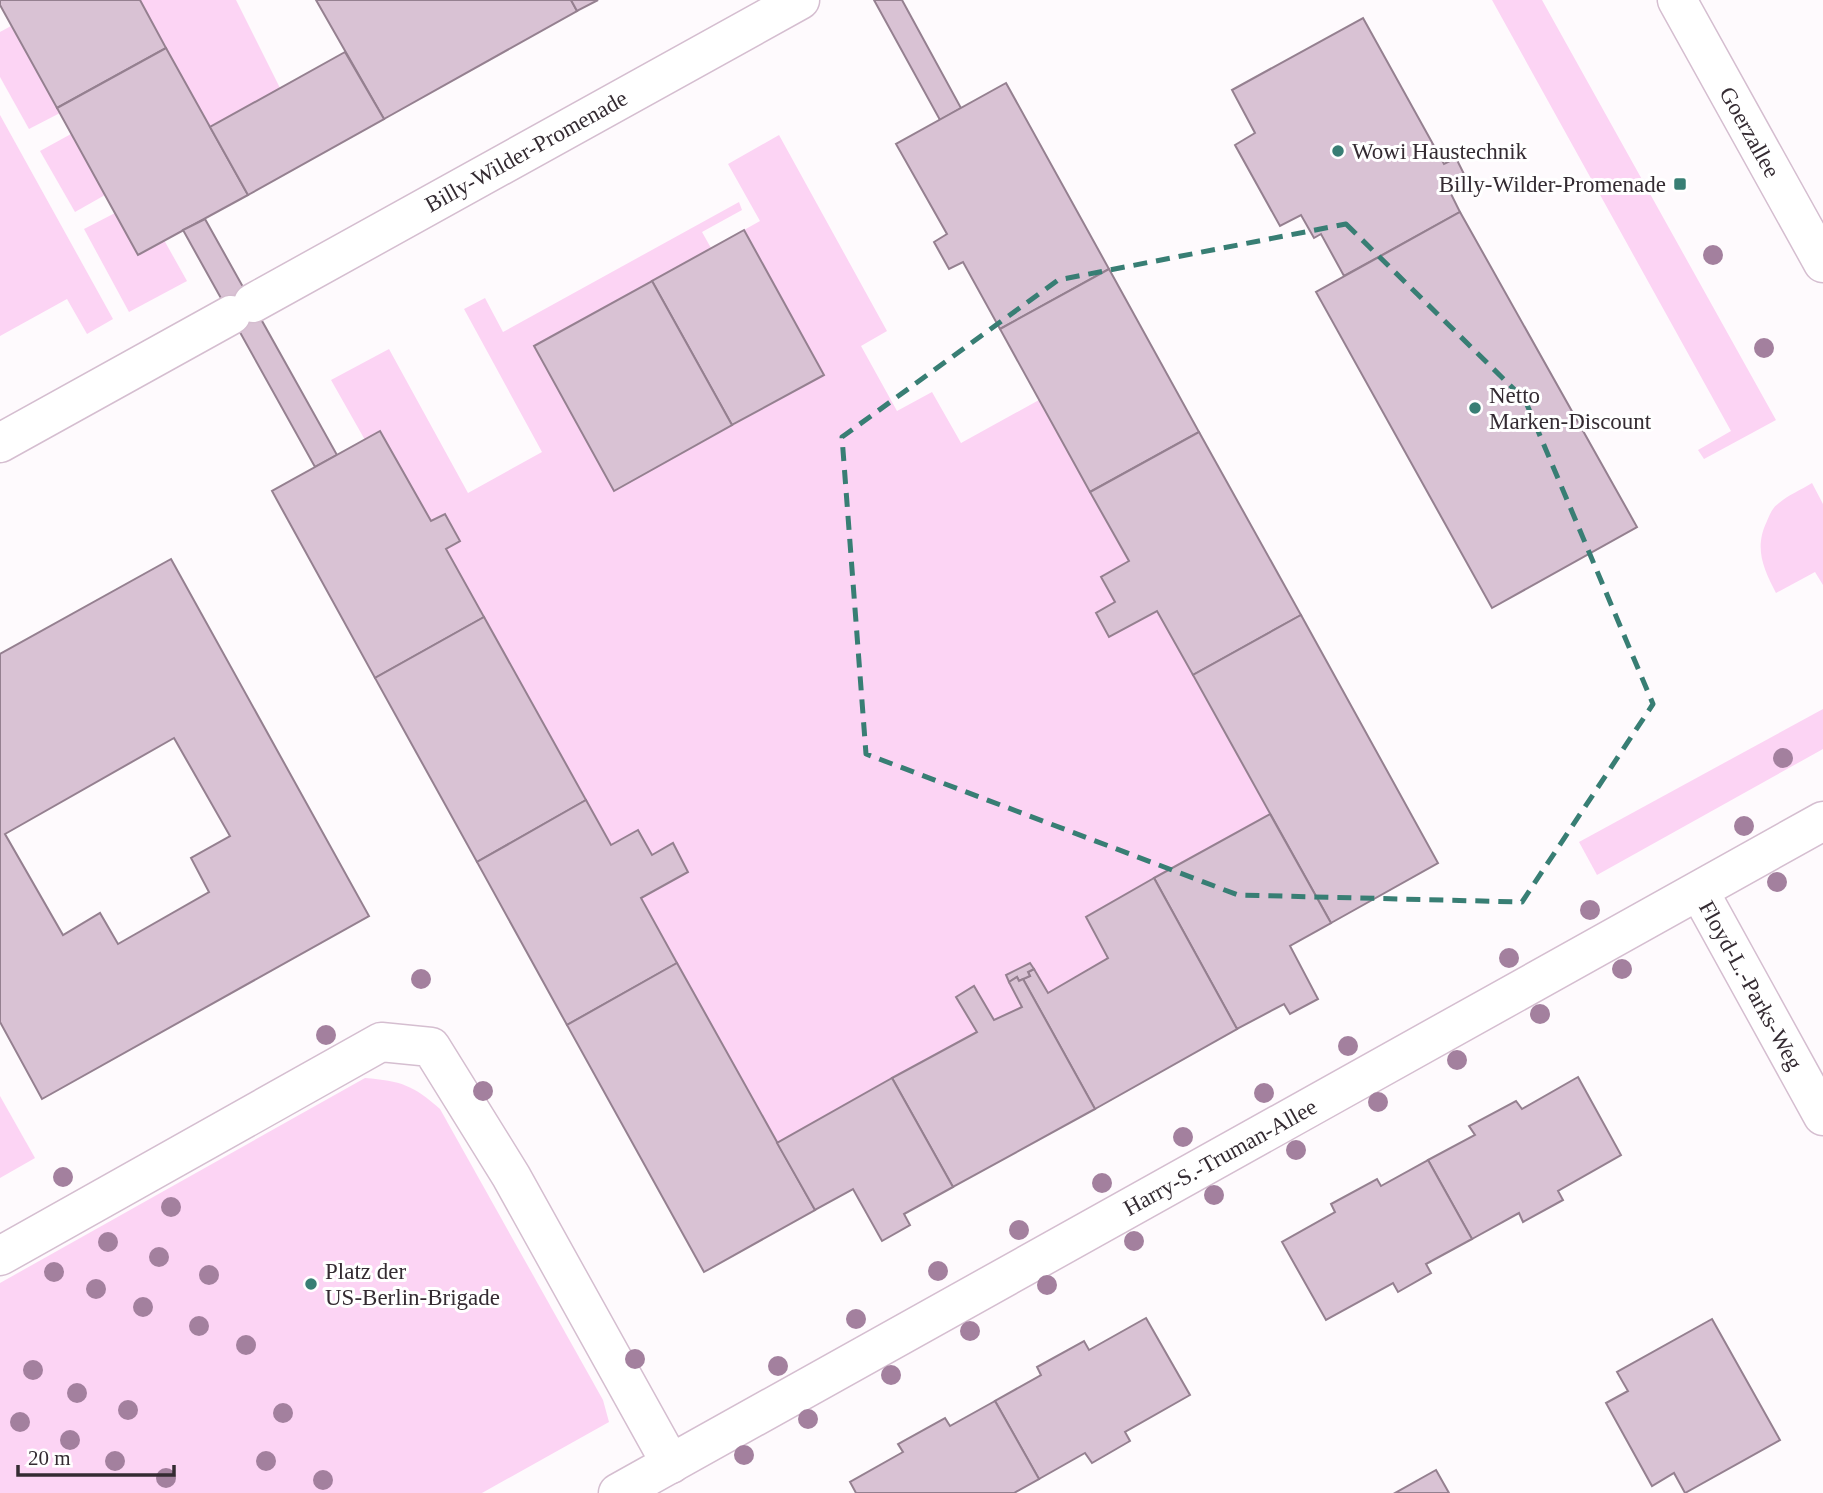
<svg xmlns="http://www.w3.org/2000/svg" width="1823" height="1493" viewBox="0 0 1823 1493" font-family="'Times New Roman',serif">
  <rect width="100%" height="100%" fill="#fefafd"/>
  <g fill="#fcd4f4">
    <path d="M140,0h96l44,88 -70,39z"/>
    <path d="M1492,0h50l234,420 -72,39 -6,-9 33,-19z"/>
    <path d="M11,26l49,87 -31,16 -29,-52v-45z"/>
    <path d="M0,115l113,204 -26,15 -20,-35 -67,37z"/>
    <path d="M71,134l34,61 -30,17 -35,-61z"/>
    <path d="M779,135l108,196 -26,15 36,65 35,-19 29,51 78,-43 90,161 -28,16 14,25 -6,34 48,-25 113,203 -184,102 22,42 -60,35 -18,-30 -24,12 16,32 -28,13 -21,-34 -16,11 20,35 -200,111 -136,-245 47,-26 -14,-28 -22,11 -14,-25 -27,15 -165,-296 -1,-35 -14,7 -51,-90 -15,9 -34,-60 58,-31 79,144 74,-41 -78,-143 21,-11 18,34 236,-130 3,8 -40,22 9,16 -177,98 80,145 210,-116 -80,-145 16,-9 -32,-57z"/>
    <path d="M115,213l23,42 26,-15 23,41 -58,31 -45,-83z"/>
    <path d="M1812,483l11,21v81l-8,-13 -39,21c-13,-25 -22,-45 -9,-72 3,-7 5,-13 12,-18 9,-8 22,-13 33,-20z"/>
    <path d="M1823,709v40l-226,126 -18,-33z"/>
    <path d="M365,1078c36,3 48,7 75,31l163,291 6,22 -127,71h-482v-210z"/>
    <path d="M0,1096l35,62 -35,20z"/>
  </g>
  <g fill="#d9c2d4" stroke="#958090" stroke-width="2" fill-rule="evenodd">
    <path d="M0,0h140l26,48 -109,60 -57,-103z"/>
    <path d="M316,0h255l6,11 -193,108z"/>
    <path d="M571,0h27l-21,11z"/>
    <path d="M874,0h28l59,108 -21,12z"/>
    <path d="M1363,18l81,146 12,-6 12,24 -18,10 10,20 -116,64 -23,-42 -7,4 -13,-23 -21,11 -45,-81 20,-12 -23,-43z"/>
    <path d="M166,48l82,147 -110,60 -81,-147z"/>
    <path d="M345,52l39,67 -136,76 -38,-68z"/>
    <path d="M1006,83l103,186 -109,60 -37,-67 -14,7 -15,-27 13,-8 -51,-90z"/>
    <path d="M1460,212l177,315 -145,81 -176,-316z"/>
    <path d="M205,219l132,236 -22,12 -132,-237z"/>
    <path d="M744,230l80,145 -92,50 -80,-144z"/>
    <path d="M1109,269l90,163 -109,60 -90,-163z"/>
    <path d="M652,281l80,144 -118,66 -80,-145z"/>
    <path d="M380,431l51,90 14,-7 15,27 -14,8 38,68 -109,61 -103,-187z"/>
    <path d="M1199,432l102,183 -108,60 -36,-64 -48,26 -13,-24 19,-11 -14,-25 28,-16 -39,-69z"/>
    <path d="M171,559l198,357 -327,183 -42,-77v-368zM174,738l56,98 -39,22 18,34 -91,52 -18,-31 -37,22 -58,-101z"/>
    <path d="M1301,615l137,248 -107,60 -138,-248z"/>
    <path d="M484,617l102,183 -109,62 -102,-184z"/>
    <path d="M586,800l25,45 27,-15 14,25 21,-12 15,29 -47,26 36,65 -110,62 -90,-163z"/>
    <path d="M1270,814l61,109 -41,23 28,53 -28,15 -6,-10 -47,25 -83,-151z"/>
    <path d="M1154,878l83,151 -142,80 -72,-130 7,-3 -2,-4 6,-3 14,24 60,-35 -22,-41z"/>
    <path d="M677,963l138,247 -111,62 -137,-247z"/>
    <path d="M1030,963l4,6 -6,3 2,4 -11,5 -2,-4 -8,5 -3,-7z"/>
    <path d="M1017,977l2,4 4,-2 72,130 -142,78 -61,-109 85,-46 -21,-35 18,-11 20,34 28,-13 -13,-25z"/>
    <path d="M1578,1077l43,78 -63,36 5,9 -40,22 -4,-9 -47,26 -44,-79 47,-25 -6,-9 47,-25 6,8z"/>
    <path d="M892,1078l61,109 -49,27 6,11 -28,16 -29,-52 -38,21 -38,-67z"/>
    <path d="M1428,1160l44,79 -46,25 5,9 -33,19 -5,-9 -67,37 -44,-78 53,-30 -4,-8 46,-25 4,7z"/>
    <path d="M1146,1318l44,77 -65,37 5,9 -38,22 -7,-10 -46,26 -44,-78 46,-26 -4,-8 47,-26 5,9z"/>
    <path d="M1712,1319l68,121 -95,53 -11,-20 -22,13 -46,-83 22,-12 -11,-19z"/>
    <path d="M995,1401l44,78 -25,14h-158l-6,-11 53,-30 -5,-8 47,-26 5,8z"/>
    <path d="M1436,1470l13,23h-54z"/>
  </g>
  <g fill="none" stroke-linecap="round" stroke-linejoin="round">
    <g stroke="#d5bed0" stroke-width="41">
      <g id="minor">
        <path d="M253,303l547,-303"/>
        <path d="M0,443l231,-128"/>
        <path d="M1699,891l124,225"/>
        <path d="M0,1256l381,-214 50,5 80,129 160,288"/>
        <path d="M618,1493l1205,-672"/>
      </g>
    </g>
    <g stroke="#d5bed0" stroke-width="41">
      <path id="secondary" d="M1677,0l146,263"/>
    </g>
    <use href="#minor" stroke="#fff" stroke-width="38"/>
    <use href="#secondary" stroke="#fff" stroke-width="38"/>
  </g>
  <g fill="#a3809e">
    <circle cx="1713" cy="255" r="10"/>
    <circle cx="1764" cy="348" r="10"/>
    <circle cx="1783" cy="758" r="10"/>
    <circle cx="1744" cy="826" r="10"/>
    <circle cx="1777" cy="882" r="10"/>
    <circle cx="1590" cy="910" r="10"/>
    <circle cx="1509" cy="958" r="10"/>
    <circle cx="1622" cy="969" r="10"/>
    <circle cx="421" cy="979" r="10"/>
    <circle cx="1540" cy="1014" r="10"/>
    <circle cx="326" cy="1035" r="10"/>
    <circle cx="1348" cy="1046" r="10"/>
    <circle cx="1457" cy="1060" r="10"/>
    <circle cx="483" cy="1091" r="10"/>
    <circle cx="1264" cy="1093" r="10"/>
    <circle cx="1378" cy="1102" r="10"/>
    <circle cx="1183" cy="1137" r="10"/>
    <circle cx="1296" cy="1150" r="10"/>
    <circle cx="63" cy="1177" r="10"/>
    <circle cx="1102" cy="1183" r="10"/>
    <circle cx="1214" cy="1195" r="10"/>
    <circle cx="171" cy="1207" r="10"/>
    <circle cx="1019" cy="1230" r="10"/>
    <circle cx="1134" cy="1241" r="10"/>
    <circle cx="108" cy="1242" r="10"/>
    <circle cx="159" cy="1257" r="10"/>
    <circle cx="938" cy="1271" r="10"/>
    <circle cx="54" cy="1272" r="10"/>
    <circle cx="209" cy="1275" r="10"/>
    <circle cx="1047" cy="1285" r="10"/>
    <circle cx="96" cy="1289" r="10"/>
    <circle cx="143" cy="1307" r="10"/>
    <circle cx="856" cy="1319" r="10"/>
    <circle cx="199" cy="1326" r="10"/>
    <circle cx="970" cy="1331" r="10"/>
    <circle cx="246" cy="1345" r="10"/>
    <circle cx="635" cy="1359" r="10"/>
    <circle cx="778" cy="1366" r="10"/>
    <circle cx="33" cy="1370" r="10"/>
    <circle cx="891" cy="1375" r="10"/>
    <circle cx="77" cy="1393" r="10"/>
    <circle cx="128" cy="1410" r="10"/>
    <circle cx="283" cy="1413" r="10"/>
    <circle cx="808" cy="1419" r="10"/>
    <circle cx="20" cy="1422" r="10"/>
    <circle cx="70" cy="1440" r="10"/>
    <circle cx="744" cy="1455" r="10"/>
    <circle cx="115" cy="1461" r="10"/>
    <circle cx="266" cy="1461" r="10"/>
    <circle cx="166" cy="1478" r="10"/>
    <circle cx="323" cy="1480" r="10"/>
  </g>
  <path fill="none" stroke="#387e74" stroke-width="5" stroke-dasharray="14 9" stroke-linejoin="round" d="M1346,224l179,176 128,304 -131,198 -284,-7 -372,-141 -24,-317 216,-157z"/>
  <g fill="#387e74" stroke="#fff" stroke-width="2.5">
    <circle cx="1338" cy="151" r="7"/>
    <rect x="1673" y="177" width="14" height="14" rx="3.5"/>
    <circle cx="1475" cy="408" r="7"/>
    <circle cx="311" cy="1284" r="7"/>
  </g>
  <g text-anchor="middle" stroke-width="6" stroke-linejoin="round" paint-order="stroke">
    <g font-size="23" fill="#342b32" stroke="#fff">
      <text transform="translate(1750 132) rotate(61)" y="8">Goerzallee</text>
      <text transform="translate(526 151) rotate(-29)" y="8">Billy-Wilder-Promenade</text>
      <text transform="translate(1751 985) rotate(61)" y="8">Floyd-L.-Parks-Weg</text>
      <text transform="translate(1220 1157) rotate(-29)" y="8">Harry-S.-Truman-Allee</text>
    </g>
    <g font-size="23" fill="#342b32" stroke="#fff" text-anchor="start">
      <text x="1352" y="159">Wowi Haustechnik</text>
      <text x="1666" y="192" text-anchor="end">Billy-Wilder-Promenade</text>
      <text x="1489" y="403">Netto<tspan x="1489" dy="26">Marken-Discount</tspan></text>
      <text x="325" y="1279">Platz der<tspan x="325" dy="26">US-Berlin-Brigade</tspan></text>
    </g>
  </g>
  <path d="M18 1465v10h156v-10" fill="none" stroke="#342b32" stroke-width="3.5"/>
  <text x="28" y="1465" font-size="21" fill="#342b32" stroke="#ffffff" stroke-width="5" paint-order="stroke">20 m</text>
</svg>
